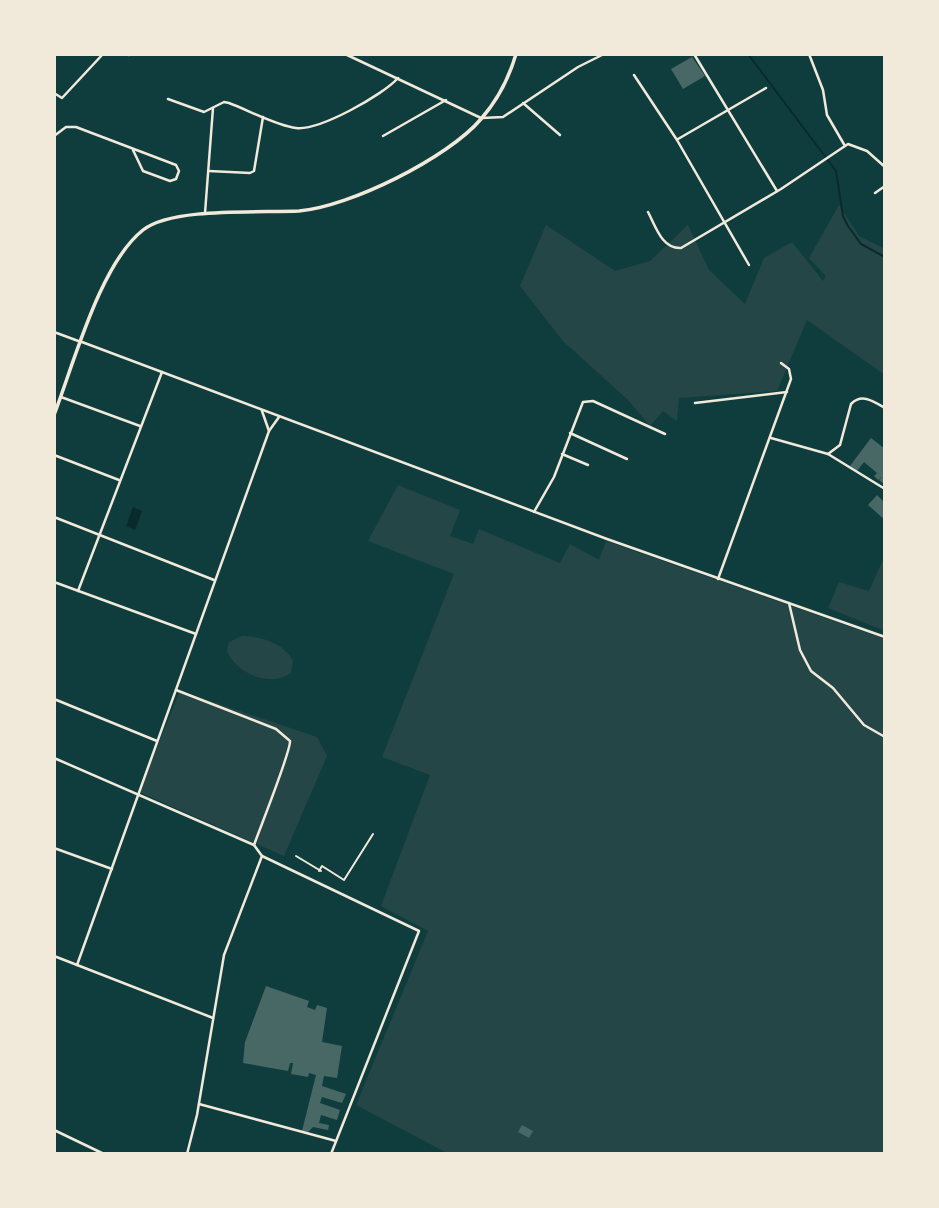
<svg xmlns="http://www.w3.org/2000/svg" width="939" height="1208" font-family="Arial,sans-serif">
<rect width="100%" height="100%" fill="#0f3d3e"/>
<g fill="#244646">
<polygon points="839,205 859,236 885,249 885,375 807,320 777,391 679,398 677,421 663,411 650,426 628,400 563,341 520,286 546,225 615,271 650,261 688,225 709,270 745,304 764,258 792,242 823,281 826,276 809,258"/>
<polygon points="398,485 460,510 450,536 473,544 479,529 560,563 570,544 599,560 606,541 885,639 885,1154 449,1154 356,1105 428,931 381,906 430,775 382,757 454,574 368,541"/>
<polygon points="885,555 885,631 828,608 839,582 869,591"/>
<path d="M242 636C260 636 284 643 293 661L291 673C271 688 234 673 227 650L229 642Z"/>
<polygon points="180,691 317,737 327,756 284,856 139,792"/>
</g>
<polygon fill="#0a2a2b" points="133,507 142,511 135,530 126,526"/>
<g fill="none" stroke-linecap="round" stroke-linejoin="round">
<polyline stroke="#0a2a2b" stroke-width="2" points="748,54 836,171 843,216 848,226 861,244 885,257"/>
</g>
<g fill="#486865">
<polygon points="692,57 705,76 683,89 671,69"/>
<polygon points="871,438 885,449 885,485 879,480 882,477 878,480 874,476 877,473 864,462 857,471 850,466"/>
<polygon points="877,495 885,503 885,520 868,505"/>
<polygon points="266,986 309,1001 307,1007 315,1010 317,1005 327,1008 322,1042 342,1046 337,1078 324,1076 322,1086 346,1094 342,1103 322,1097 320,1103 340,1110 337,1120 321,1115 319,1123 329,1125 328,1130 313,1127 308,1132 302,1131 316,1075 309,1073 308,1077 291,1074 293,1063 290,1063 288,1071 243,1063 245,1042"/>
<polygon points="522,1125 533,1131 529,1138 518,1132"/>
</g>
<g fill="none" stroke-linecap="round" stroke-linejoin="round">
<g stroke="#f1e9da" stroke-width="2">
<polyline points="296,856 321,871"/>
<polyline points="319,871 322,866 344,880 373,834"/>
</g>
<g stroke="#f1e9da" stroke-width="2.5">
<polyline points="129,54 129,55"/>
<polyline points="345,54 481,118"/>
<polyline points="694,54 777,191"/>
<polyline points="809,54 823,90 827,115 845,146"/>
<polyline points="634,75 677,140 749,265"/>
<polyline points="54,93 62,98 103,54"/>
<path d="M168 99 204 112 224 102 229 103C248 110 277 126 296 128 319 131 383 95 398 78"/>
<polyline points="523,103 560,135"/>
<polyline points="54,136 66,127 76,127 176,165 179,171 176,179 170,181 143,171 133,150"/>
<polyline points="383,136 446,100"/>
<polyline points="678,139 766,88"/>
<polyline points="209,171 250,173 254,171 263,117"/>
<polyline points="875,193 885,186"/>
<path d="M648 212C656 227 662 249 681 248L781 189 848 144 867 151 885 167"/>
<polyline points="205,213 213,108"/>
<polyline points="54,332 81,342"/>
<polyline points="61,397 140,426"/>
<polyline points="695,403 787,392"/>
<polyline points="262,411 269,431"/>
<polyline points="570,433 627,459"/>
<polyline points="771,438 828,454 885,489"/>
<polyline points="562,454 588,465"/>
<path d="M828 454 840 445 851 404C862 393 873 401 885 408"/>
<polyline points="54,455 119,480"/>
<polyline points="534,512 554,477 583,402 593,401 665,434"/>
<polyline points="54,517 214,580"/>
<polyline points="718,579 791,379 789,369 781,363"/>
<polyline points="54,582 196,634"/>
<polyline points="78,591 162,372"/>
<polyline points="789,603 800,650 811,671 833,688 864,725 885,737"/>
<path d="M176 690 276 729 290 741C291 751 260 828 254 845"/>
<polyline points="54,699 157,741"/>
<polyline points="54,758 254,845 262,856 419,931 331,1154"/>
<polyline points="54,848 112,869"/>
<polyline points="54,956 213,1018"/>
<polyline points="77,965 269,431 279,417"/>
<polyline points="199,1104 336,1141"/>
<polyline points="54,1130 104,1154"/>
<polyline points="187,1154 197,1115 224,955 262,856"/>
</g>
<g stroke="#f1e9da" stroke-width="2.5">
<polyline points="482,118 503,117 578,67 604,54"/>
<polyline points="82,342 607,539 885,637"/>
</g>
<path stroke="#f1e9da" stroke-width="3.5" d="M54 415C74 363 100 264 143 230 172 207 260 213 299 211 349 207 448 158 481 119 497 101 509 78 516 54"/>
</g>
<rect width="939" height="1208" fill="none" stroke="#f1e9da" stroke-width="112"/>
</svg>
